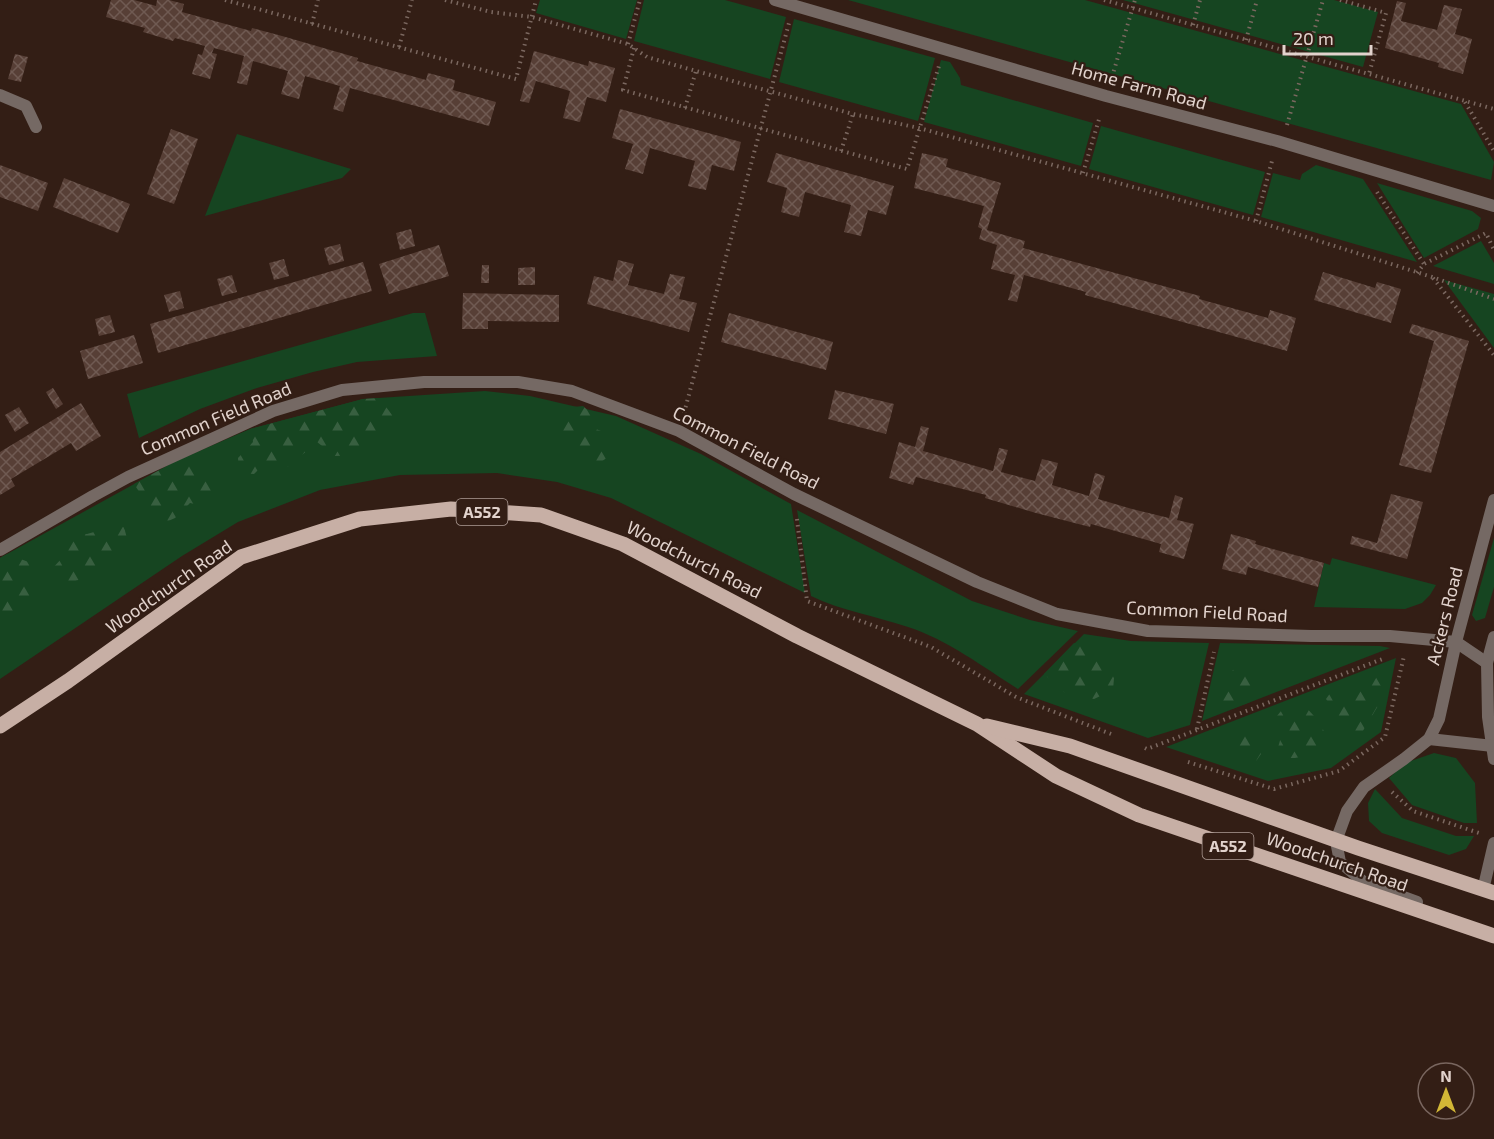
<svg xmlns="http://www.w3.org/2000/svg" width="1494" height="1139" font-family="'Exo 2',sans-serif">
<defs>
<pattern id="forest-firs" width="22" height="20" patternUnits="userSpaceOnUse" patternTransform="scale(1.5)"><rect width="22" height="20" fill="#164521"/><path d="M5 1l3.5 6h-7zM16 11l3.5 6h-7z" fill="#385f40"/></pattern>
<pattern id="building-cross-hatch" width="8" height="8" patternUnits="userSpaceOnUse" patternTransform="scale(1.5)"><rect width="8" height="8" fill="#573f36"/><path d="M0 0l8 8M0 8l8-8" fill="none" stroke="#6f5a52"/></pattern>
</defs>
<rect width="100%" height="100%" fill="#331e15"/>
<g fill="#164521">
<polygon points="540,0 637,0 626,39 536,13"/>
<polygon points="644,0 725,0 786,17 770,79 634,41"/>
<polygon points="848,0 1085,0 1461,104 1494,162 1491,180"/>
<polygon points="1123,0 1334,0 1378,12 1363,67"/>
<polygon points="794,19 935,58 918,121 779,82"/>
<polygon points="941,60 950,62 960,78 961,85 1093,123 1081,166 924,122"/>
<polygon points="1101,126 1265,172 1253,215 1089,169"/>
<polygon points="237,134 351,169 342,178 205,216"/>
<polygon points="1316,165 1363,179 1417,262 1261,217 1273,173 1300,180 1302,174"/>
<polygon points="1377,183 1472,211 1481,218 1478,229 1424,258"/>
<polygon points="1481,241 1494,263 1494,284 1433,266"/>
<polygon points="1444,280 1494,294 1494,348"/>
<polygon points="413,313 425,313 437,356 357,362 313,372 257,388 200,409 139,438 127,394"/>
<polygon points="485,391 530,396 616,416 701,454 791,504 805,593 611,498 557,482 497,473 400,475 320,490 238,522 182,556 0,679 0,558 7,554 176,461 250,429 363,399"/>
<path d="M797 510 972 601 1030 620 1078 631 1018 689C983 667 948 640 908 627 876 616 842 611 811 596Z"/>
<polygon points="1494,538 1494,587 1485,618 1476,621 1472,615"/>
<polygon points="1332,558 1436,585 1430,595 1422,603 1405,609 1314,607 1324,563 1330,565"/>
<polygon points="1084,634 1131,641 1209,643 1190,725 1148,738 1024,694"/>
<polygon points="1220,643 1380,646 1390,648 1202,721"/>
<polygon points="1396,658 1381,732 1331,768 1268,781 1166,747"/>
<polygon points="1434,753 1456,758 1475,783 1477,823 1464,823 1412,805 1389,778 1405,763"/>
<polygon points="1375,789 1402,818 1456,836 1474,836 1466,849 1449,855 1382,833 1369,821 1368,803"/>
</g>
<g fill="url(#forest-firs)">
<polygon points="379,398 393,416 385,434 364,455 335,456 317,442 288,467 266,462 254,474 239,473 238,458 253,442 250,429 363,399"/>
<polygon points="583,406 592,414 596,429 606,433 612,454 601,462 582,462 578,451 559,433 562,414 573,407"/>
<polygon points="176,461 207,469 224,483 219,500 204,506 190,503 175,518 157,526 143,516 142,496 134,484"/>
<polygon points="124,527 130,550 115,555 102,567 81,579 61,586 50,571 63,557 71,533 87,534 108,528"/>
<polygon points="7,554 34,564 31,607 22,617 3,624 0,623 0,558"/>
<polygon points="1074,643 1093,646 1115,666 1113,690 1094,699 1065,693 1044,674"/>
<polygon points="1236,668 1256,679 1250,702 1232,709 1219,697 1222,678"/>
<path d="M1358 674H1374L1386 695C1373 711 1366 729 1353 745L1345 734 1337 714 1326 699 1336 685 1350 689Z"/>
<polygon points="1302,703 1314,716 1330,740 1324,752 1295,758 1275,758 1281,737 1273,721 1285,706"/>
<polygon points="1245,728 1253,729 1258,735 1256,744 1261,754 1254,764 1238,759 1229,744 1231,736"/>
</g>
<g fill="url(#building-cross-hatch)">
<polygon points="111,0 134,0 156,6 157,0 169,0 184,4 182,12 251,31 252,28 282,36 358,58 357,61 426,80 428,73 455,80 453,90 496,102 489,126 350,88 343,112 333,109 340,86 305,76 299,99 281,94 288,71 253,61 247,85 237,83 244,56 214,48 212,53 217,54 210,79 192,74 198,54 202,55 205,46 175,38 173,41 143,32 145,28 106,17"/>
<polygon points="1397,1 1406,3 1401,21 1437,30 1444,5 1462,9 1455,34 1472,39 1463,74 1438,67 1439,63 1385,48"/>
<polygon points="534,51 588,66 589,61 615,68 606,102 587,97 580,122 563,118 570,91 536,81 529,103 520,101"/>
<polygon points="15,54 28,57 21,82 8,79"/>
<polygon points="620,109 741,142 734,171 712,165 706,190 696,188 688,186 695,161 650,148 643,174 625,169 633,144 612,138"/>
<polygon points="171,129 198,139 174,204 147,194"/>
<polygon points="776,153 894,186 886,215 868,210 861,236 844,232 851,205 805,192 799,217 781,212 787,188 767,182"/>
<polygon points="922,153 948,159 946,167 1001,183 987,230 1025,241 1023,248 1200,296 1199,299 1268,318 1270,310 1296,318 1287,351 1085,295 1086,292 1024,275 1017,302 1008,300 1015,275 991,269 997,245 979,239 982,229 978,227 984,206 914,188"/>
<polygon points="0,165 48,183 38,211 0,197"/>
<polygon points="64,178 130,204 118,233 53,207"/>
<polygon points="411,229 415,246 400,250 396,233"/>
<polygon points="340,244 344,261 329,265 324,248"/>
<polygon points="439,245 449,276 389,294 379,264"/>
<polygon points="284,259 289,276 274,280 269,263"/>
<polygon points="618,260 634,264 628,285 664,294 670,274 685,277 679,299 697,303 689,332 587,304 594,276 613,281"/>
<polygon points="363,262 372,291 158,353 150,324"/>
<polygon points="482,265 489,265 489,283 481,283"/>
<polygon points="535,267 535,285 518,285 518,268"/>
<polygon points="1323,272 1375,288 1377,282 1401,289 1391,323 1314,300"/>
<polygon points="232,275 237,292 222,296 217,279"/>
<polygon points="180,291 184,308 169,312 164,295"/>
<polygon points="463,293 559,295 559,322 488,321 488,329 462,329"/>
<polygon points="729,313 833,342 826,370 721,342"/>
<polygon points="110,315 115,332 99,336 95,319"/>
<polygon points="1412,324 1469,341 1431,473 1399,465 1434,341 1409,333"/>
<polygon points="134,335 143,363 88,379 80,351"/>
<polygon points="53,388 63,404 56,409 46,392"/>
<polygon points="835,390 894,404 886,434 828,419"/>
<polygon points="81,403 101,436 76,451 71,443 11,479 15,486 0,495 0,452"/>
<polygon points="19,407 29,423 15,432 5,415"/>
<polygon points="921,426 929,428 923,451 993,471 999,448 1008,450 1001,472 1035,481 1042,459 1058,463 1052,485 1089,496 1095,473 1105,476 1098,499 1132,509 1169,518 1175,495 1183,498 1177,520 1194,524 1184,559 1159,552 1161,544 1091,524 1090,527 1036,513 985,498 986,495 916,477 913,485 889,478 899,442 915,447"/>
<polygon points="1391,494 1423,502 1407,559 1350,544 1352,536 1377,543"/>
<polygon points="1231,534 1256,541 1255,544 1324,563 1318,587 1248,567 1246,575 1222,569"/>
</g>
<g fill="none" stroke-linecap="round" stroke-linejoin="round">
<g stroke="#7b6860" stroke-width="4" stroke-dasharray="1.5 4.5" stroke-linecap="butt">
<polyline points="225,0 516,79 536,0"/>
<polyline points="445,0 491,12 532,17 628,44 647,57 696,71 853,114 919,128 1256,221 1432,277 1494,299"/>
<polyline points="1104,0 1494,109"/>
<polyline points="1340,0 1386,13 1369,74"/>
<polyline points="312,24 318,0"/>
<polyline points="1193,25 1200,0"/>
<polyline points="1246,40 1257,0"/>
<polyline points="628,44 640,0"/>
<polyline points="399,47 412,0"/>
<polyline points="634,48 623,90 907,169 939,66"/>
<polyline points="1112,77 1135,0"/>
<polyline points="1465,102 1494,151"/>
<polyline points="685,108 696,71"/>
<polyline points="1287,125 1323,0"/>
<polyline points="841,151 853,114"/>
<polyline points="1083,173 1100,116"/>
<polyline points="1377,192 1424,264"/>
<polyline points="1256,221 1272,161"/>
<polyline points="1417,273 1424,264 1486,233 1494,250"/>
<polyline points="1433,278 1494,355"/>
<polyline points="684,413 789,23"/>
<polyline points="797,519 807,601 931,647 1016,697 1111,734"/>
<polyline points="1197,729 1214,652"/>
<polyline points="1145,748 1147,749 1385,658"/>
<polyline points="1188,762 1274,789 1339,771 1385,737 1404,656"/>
<polyline points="1392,792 1413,811 1479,833"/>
</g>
<g stroke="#756964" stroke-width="12">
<polyline points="775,0 1106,96 1277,141 1494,206"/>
<polyline points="0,95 26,106 36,127"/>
<polyline points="0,550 93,496 128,477 273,411 342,390 424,382 518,382 572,391 679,431 794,494 977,582 1057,614 1148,631 1311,636 1390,636 1456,642 1487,663"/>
<polyline points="1494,637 1487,663 1488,717 1494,759"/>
<polyline points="1429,739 1493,746"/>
<polyline points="1483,890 1494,843"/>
<polyline points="1417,902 1365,883 1340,862 1336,841 1347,811 1364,787 1404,759 1429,739 1439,719 1456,642 1494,500"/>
</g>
<g stroke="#c7afa5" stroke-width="15">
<polyline points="0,726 68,681 241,557 360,519 451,509 541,515 623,544 797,636 977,724 1056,776 1139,815 1494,936"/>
<polyline points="987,726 1070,746 1358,848 1494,893"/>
</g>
</g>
<g text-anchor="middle" stroke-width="4.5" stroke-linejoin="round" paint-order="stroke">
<g fill="#331e15" stroke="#ae9d96" stroke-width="1.5">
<rect x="456.5" y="499" width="51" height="26" rx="4.5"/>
<rect x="1202.5" y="833" width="51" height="26" rx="4.5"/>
</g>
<g font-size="16" font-weight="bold" fill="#e2d3cd">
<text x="482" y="518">A552</text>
<text x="1228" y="852">A552</text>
</g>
<g font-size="18" fill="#e2d3cd" stroke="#331e15">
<text transform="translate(1139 86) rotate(15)" y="6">Home Farm Road</text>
<text transform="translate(216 419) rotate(-23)" y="6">Common Field Road</text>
<text transform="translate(746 448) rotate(27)" y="6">Common Field Road</text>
<text transform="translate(694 560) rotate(27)" y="6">Woodchurch Road</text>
<text transform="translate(169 587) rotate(-35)" y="6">Woodchurch Road</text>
<text transform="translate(1207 612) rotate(3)" y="6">Common Field Road</text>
<text transform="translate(1445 616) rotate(-76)" y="6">Ackers Road</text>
<text transform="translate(1337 862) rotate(19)" y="6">Woodchurch Road</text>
</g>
</g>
<g transform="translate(1446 1091)"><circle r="28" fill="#331e15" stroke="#79665f" stroke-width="1.5"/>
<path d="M0-4.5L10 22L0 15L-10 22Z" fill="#d2b736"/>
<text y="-9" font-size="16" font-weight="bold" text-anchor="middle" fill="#e2d3cd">N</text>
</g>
<path d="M1284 45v9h87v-9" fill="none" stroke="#e2d3cd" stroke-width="3"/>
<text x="1293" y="45" font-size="18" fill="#e2d3cd" stroke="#331e15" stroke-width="4.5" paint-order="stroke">20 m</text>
</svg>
